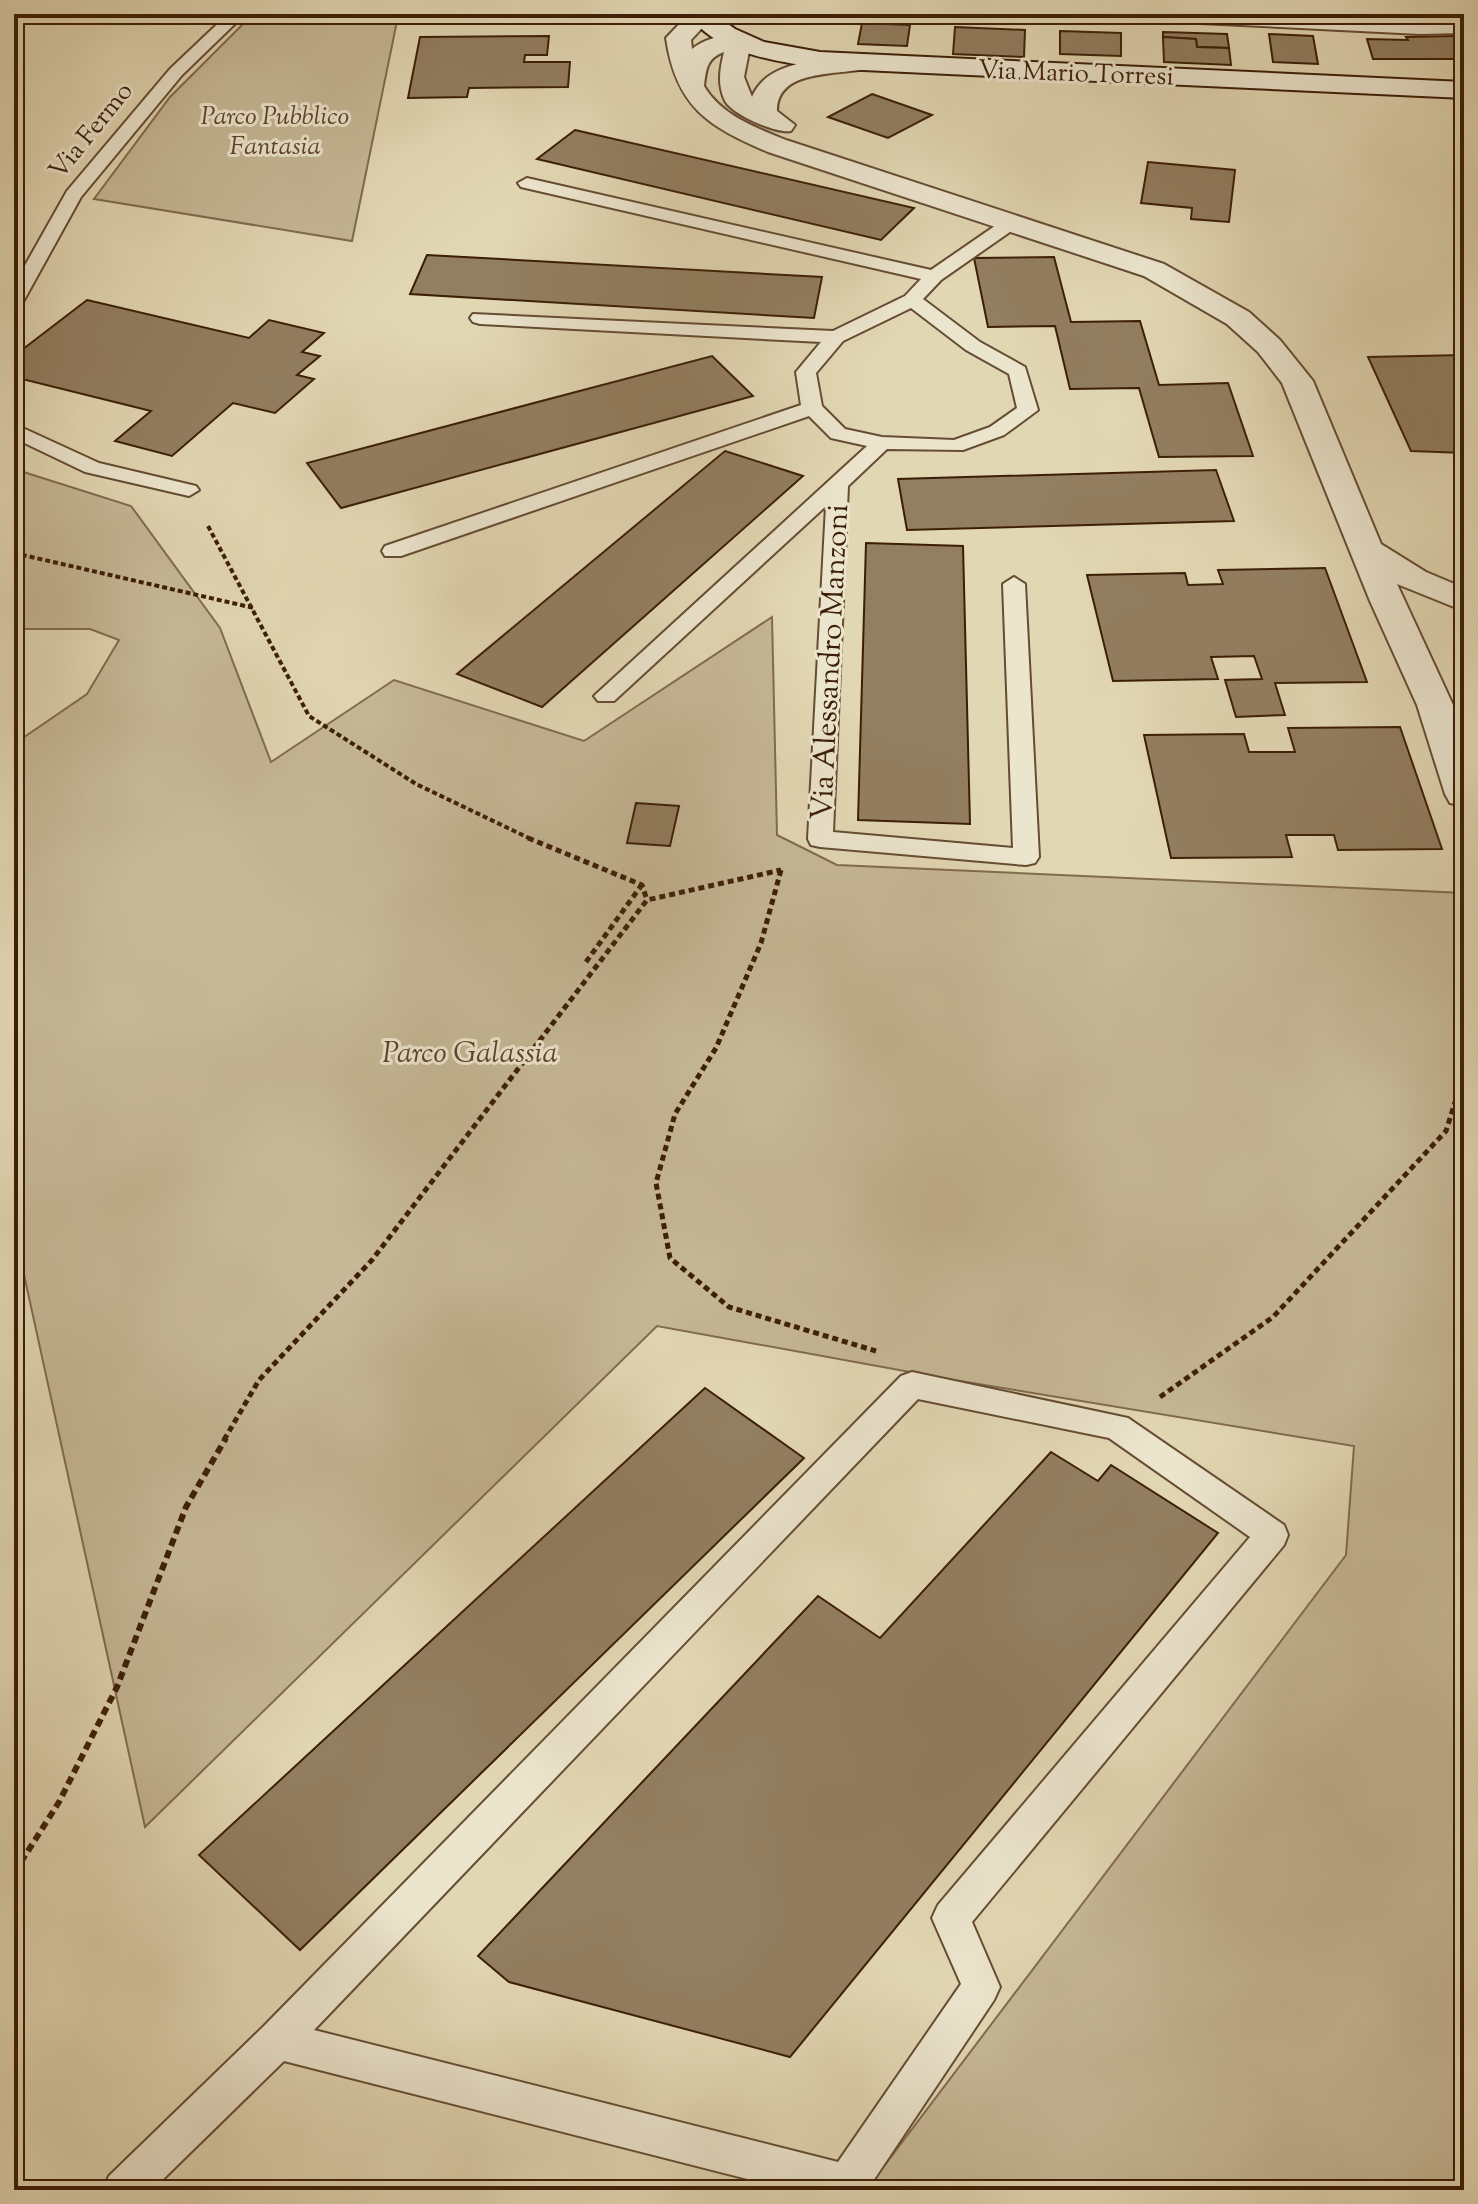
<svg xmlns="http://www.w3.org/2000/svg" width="1478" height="2204" font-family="'Sorts Mill Goudy',serif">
<rect width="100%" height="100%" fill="#e2d7b3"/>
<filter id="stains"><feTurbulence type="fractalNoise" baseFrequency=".0025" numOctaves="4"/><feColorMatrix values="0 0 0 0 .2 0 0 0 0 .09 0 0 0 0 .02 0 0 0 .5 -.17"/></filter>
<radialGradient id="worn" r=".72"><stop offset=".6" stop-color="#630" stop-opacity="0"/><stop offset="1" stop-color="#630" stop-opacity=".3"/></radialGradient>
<g fill="#c6b896" stroke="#816b4e" stroke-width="2">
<polygon points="250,17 397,21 352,241 94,199 170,97"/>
<polygon points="14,469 131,506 220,628 271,762 394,680 584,741 772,617 777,835 837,865 1464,893 1464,2190 866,2190 1346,1555 1354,1446 954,1380 657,1326 145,1827 14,1229 14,744 87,694 119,640 90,629 14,629"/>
</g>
<g fill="#927e60" stroke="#3c1e07" stroke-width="2">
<polygon points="1295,14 1464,14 1464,21"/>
<polygon points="862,23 910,25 907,46 858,44"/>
<polygon points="955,27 1025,30 1024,57 953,54"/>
<polygon points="1060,31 1121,33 1121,56 1060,54"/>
<polygon points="1163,32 1227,34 1229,48 1197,47 1196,39 1163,37"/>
<polygon points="1269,34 1313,36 1318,64 1273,62"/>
<polygon points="549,36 547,55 525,55 524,62 570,62 568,87 469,88 467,97 408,98 420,37"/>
<polygon points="1454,36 1464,36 1464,59 1373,59 1367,39 1408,40 1406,37"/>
<polygon points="1163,37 1196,39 1197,47 1229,48 1231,65 1164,62"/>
<polygon points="872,94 932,115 888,138 828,117"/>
<polygon points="575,130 914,208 881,240 537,159"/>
<polygon points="1148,162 1235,170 1229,222 1191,219 1192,208 1141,203"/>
<polygon points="427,255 822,277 814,318 410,294"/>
<polygon points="1054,257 1071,322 1140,321 1159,385 1228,383 1253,456 1159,457 1139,388 1070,389 1055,326 988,327 974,258"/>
<polygon points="87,300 249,338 269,320 324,333 302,352 320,356 297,375 314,379 275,413 233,403 172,456 115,441 151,411 14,377 14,356"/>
<polygon points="1464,355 1464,453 1411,451 1368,357"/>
<polygon points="712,356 753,396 341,508 307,463"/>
<polygon points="725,451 803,476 542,707 457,674"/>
<polygon points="1216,470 1234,521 907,530 898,479"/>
<polygon points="866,543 963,546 970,824 858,820"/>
<polygon points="1325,568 1367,682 1275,683 1285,715 1236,717 1225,680 1262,679 1254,656 1211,657 1218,679 1113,681 1087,575 1185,573 1188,585 1223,584 1218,570"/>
<polygon points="1400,727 1442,849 1338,850 1334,835 1286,835 1292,857 1171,858 1144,735 1244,734 1249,752 1295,752 1288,728"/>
<polygon points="636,803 679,806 670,846 627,843"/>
<polygon points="705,1388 804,1458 300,1950 199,1855"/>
<polygon points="1051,1452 1098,1481 1111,1465 1218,1533 790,2057 509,1982 478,1956 818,1596 880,1638"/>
</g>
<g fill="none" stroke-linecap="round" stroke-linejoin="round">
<defs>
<g id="lane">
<polygon points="228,14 245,14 182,75 81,197 23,302 14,308 14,285 67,191 170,69"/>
<path d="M527 178 931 270 1005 219H1017L1020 223 1017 227 941 280 923 299 980 342 1025 367 1038 410 1004 435 963 450 887 449 848 486 833 832 1013 848 1003 584 1014 577 1025 584 1039 857 1035 863 1026 865 820 847 811 845 808 839 826 506 614 701H598L594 696 867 446 831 438 809 416 401 556H385L382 551 385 546 801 405 796 372 821 342 480 324 473 322 470 318 473 314 833 331 905 296 921 279 521 187 518 183ZM911 308 966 350 1009 374 1017 408 990 427 954 440 882 437 845 429 822 406 816 373 843 341Z"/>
<polygon points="14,424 99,463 196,486 199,490 189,496 85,472 14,438"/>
<path d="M912 1372 1128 1418 1284 1525 1288 1535 1284 1545 972 1922 1000 1987 994 2000 867 2190H791L284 2061 152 2190H103L109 2176 264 2026 901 1376ZM918 1399 1109 1438 1250 1537 938 1905 932 1918 961 1984 838 2162 314 2030Z"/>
</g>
<g id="street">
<polygon points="389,14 650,14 651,16 648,21 639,23 401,21 392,19"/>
<path d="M689 14 713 16 691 40 692 49C706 38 731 31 748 36L751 41 744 77 752 97C767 59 825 60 860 55L869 58 873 63 869 68C838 76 777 68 777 111L795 125 791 131C777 134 733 115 725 101 717 84 720 69 724 52 707 58 706 69 704 86 721 115 756 128 786 140L1164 264 1249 312 1280 340 1313 381 1381 544 1426 572 1464 588V611L1397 584 1453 705 1464 737V806L1450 803 1445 794 1417 705 1370 601 1282 383 1258 352 1227 324 1144 276 768 152C707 126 676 106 666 38Z"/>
<polygon points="740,14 1307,14 1464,19 1464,33 1420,34 1180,22 751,23 742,21"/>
</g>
<path id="secondary" d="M688 14H714L735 29 764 42 820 52 1464 82V98L820 68C776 61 716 54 688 14Z"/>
</defs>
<use href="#lane" stroke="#664c32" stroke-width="4"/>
<use href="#street" stroke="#664c32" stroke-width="4"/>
<use href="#secondary" stroke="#3c1e07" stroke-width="4"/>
<g stroke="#3c1e07" stroke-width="4" stroke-dasharray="5 3" stroke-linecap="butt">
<polyline points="208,526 309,716 416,784 533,840"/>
<polyline points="14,553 254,608"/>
</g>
<g stroke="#3c1e07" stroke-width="5" stroke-dasharray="6 4" stroke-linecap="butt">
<polyline points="528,838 642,885 647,900"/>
<polyline points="781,870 761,943 716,1048 675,1114 656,1183 670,1258 729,1307 876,1351"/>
<polyline points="586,962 641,886"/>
<polyline points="1160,1397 1273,1317 1446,1131 1464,1074"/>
<polyline points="224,1440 259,1380 372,1260 647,900 781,870"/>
</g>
<polyline stroke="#3c1e07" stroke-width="6" stroke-dasharray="8 5" stroke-linecap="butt" points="14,1873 59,1802 117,1687 186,1507 226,1438"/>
<use href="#lane" fill="#ece5ce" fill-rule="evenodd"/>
<use href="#street" fill="#ece5ce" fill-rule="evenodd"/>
<use href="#secondary" fill="#ece5ce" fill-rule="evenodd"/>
</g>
<g text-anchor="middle" stroke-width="6" stroke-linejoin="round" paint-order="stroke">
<g font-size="26" fill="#3c1e07" stroke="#ece5ce">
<text transform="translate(1076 72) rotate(2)" y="9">Via Mario Torresi</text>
<text transform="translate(90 130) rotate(-51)" y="9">Via Fermo</text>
</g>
<g font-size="26" font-style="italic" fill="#5e442b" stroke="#ece5ce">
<text x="275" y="124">Parco Pubblico<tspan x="275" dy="30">Fantasia</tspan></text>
</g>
<g font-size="30" fill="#3c1e07" stroke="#ece5ce">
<text transform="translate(829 662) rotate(-87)" y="10">Via Alessandro Manzoni</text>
</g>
<g font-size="30" font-style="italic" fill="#5e442b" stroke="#ece5ce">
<text x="470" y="1062">Parco Galassia</text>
</g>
</g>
<rect width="1478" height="2204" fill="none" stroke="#e2d7b3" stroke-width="48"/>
<rect x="16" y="16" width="1446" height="2172" fill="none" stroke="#3c1e07" stroke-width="4"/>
<rect x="24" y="24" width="1430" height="2156" fill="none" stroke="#3c1e07" stroke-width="2"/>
<rect width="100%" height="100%" filter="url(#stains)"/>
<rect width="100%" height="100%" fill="url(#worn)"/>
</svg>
